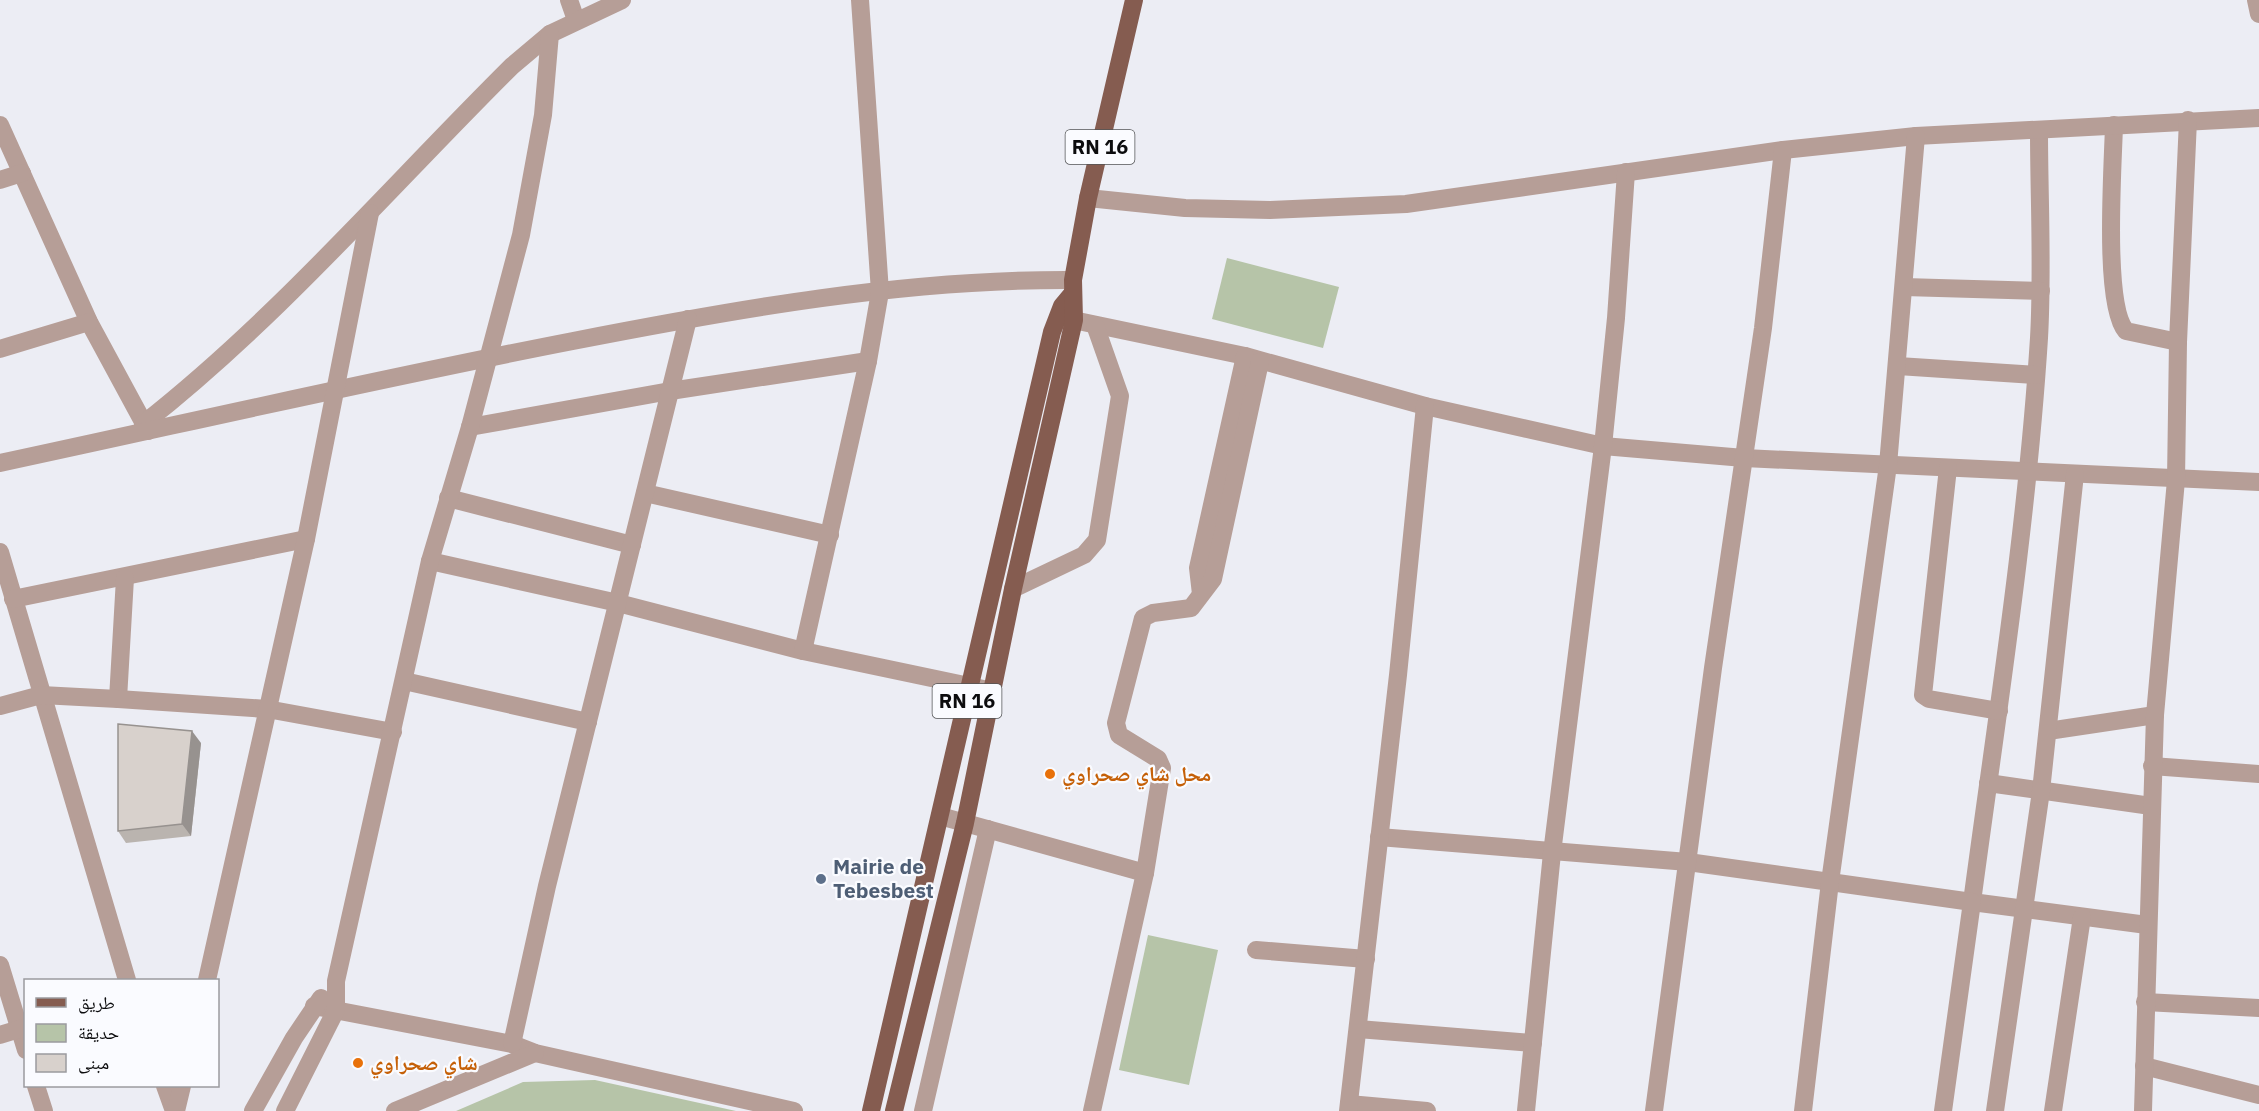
<svg xmlns="http://www.w3.org/2000/svg" width="2259" height="1111" font-family="'IBM Plex Sans','Noto Naskh Arabic',sans-serif">
<rect width="100%" height="100%" fill="#ecedf4"/>
<g fill="#b6c4a8">
<polygon points="1227,258 1339,287 1323,348 1212,319"/>
<polygon points="1148,935 1218,950 1189,1085 1119,1070"/>
<polygon points="595,1080 736,1111 456,1111 523,1082"/>
</g>
<g fill="none" stroke-linecap="round" stroke-linejoin="round">
<g stroke="#b69e97" stroke-width="18">
<polyline points="569,0 576,20"/>
<polyline points="2256,0 2259,14"/>
<polyline points="0,125 89,322 148,431"/>
<path d="M2114 125C2113 165 2103 305 2126 331L2178 342"/>
<path d="M2039 130C2039 199 2043 269 2039 338 2027 527 1997 715 1972 902L2147 925"/>
<polyline points="0,180 22,173"/>
<polyline points="1088,198 1185,208 1270,210 1406,204 1783,150 1916,136 2259,118"/>
<polyline points="1904,287 2041,291"/>
<polyline points="1059,317 1245,356 1425,406 1603,446 1744,458 2259,482"/>
<polyline points="0,349 89,322"/>
<polyline points="1898,366 2036,375"/>
<path d="M143 424C278 318 390 187 512 66L550 34 622 0"/>
<polyline points="470,427 670,391 868,361"/>
<path d="M0 463C191 422 382 378 573 341 737 309 905 279 1073 280"/>
<polyline points="1948,468 1923,695 1929,699 1999,711"/>
<polyline points="645,493 830,535"/>
<polyline points="448,498 632,545"/>
<polyline points="0,552 127,980"/>
<polyline points="430,561 618,603 803,651 993,691"/>
<polyline points="1013,589 1084,555 1097,540 1120,396 1095,325"/>
<polyline points="1201,594 1198,568 1245,356"/>
<polyline points="13,599 306,539"/>
<polyline points="803,651 868,361 880,292 860,0"/>
<polyline points="404,681 588,722"/>
<polyline points="118,699 125,578"/>
<polyline points="0,706 41,695 118,699 267,709 393,732"/>
<polyline points="2048,731 2155,715"/>
<polyline points="2152,766 2259,774"/>
<polyline points="1988,783 2151,806"/>
<polyline points="940,816 1145,873"/>
<polyline points="1379,837 1688,862 1972,902 1943,1111"/>
<polyline points="1256,950 1366,959"/>
<polyline points="0,965 26,1050"/>
<polyline points="207,980 306,539 370,213"/>
<polyline points="2145,1002 2259,1008"/>
<polyline points="314,1006 512,1044 535,1053 794,1111"/>
<polyline points="1358,1029 1533,1043"/>
<polyline points="0,1035 26,1027"/>
<polyline points="512,1044 547,886 688,319"/>
<polyline points="2144,1066 2259,1095"/>
<polyline points="36,1086 44,1111"/>
<polyline points="165,1086 174,1111"/>
<polyline points="1349,1104 1427,1111"/>
<polyline points="176,1111 182,1086"/>
<polyline points="253,1111 294,1038 321,998"/>
<polyline points="285,1111 336,1010 336,981 430,561 470,427 521,235 543,115 550,34"/>
<polyline points="395,1111 535,1053"/>
<polyline points="923,1111 988,829"/>
<polyline points="1092,1111 1145,873 1162,768 1158,759 1119,735 1116,723 1143,618 1153,613 1191,608 1213,579 1260,362"/>
<polyline points="1348,1111 1398,675 1425,406"/>
<polyline points="1526,1111 1552,853 1603,446 1616,318 1626,172"/>
<polyline points="1654,1111 1713,668 1763,328 1783,150"/>
<polyline points="1803,1111 1830,882 1888,465 1916,136"/>
<polyline points="1995,1111 2041,791 2075,474"/>
<polyline points="2053,1111 2082,917"/>
<polyline points="2143,1111 2155,715 2176,480 2178,342 2188,120"/>
</g>
<g stroke="#855c50" stroke-width="18">
<polyline points="871,1111 1052,332 1062,306 1072,294"/>
<polyline points="894,1111 965,823 1013,589 1074,320 1073,280 1088,198 1134,0"/>
</g>
</g>
<polygon fill="#bab4af" points="201,743 191,836 126,843 118,831"/>
<polygon fill="#97928f" points="192,731 201,743 191,836 182,824"/>
<polygon fill="#d8d1cc" stroke="#97928f" stroke-width="1.5" points="118,724 192,731 182,824 118,831"/>
<g fill="#e8710a" stroke="#fafbff" stroke-width="2">
<circle cx="1050" cy="774" r="6"/>
<circle cx="358" cy="1063" r="6"/>
</g>
<circle fill="#5c6f8a" stroke="#fafbff" stroke-width="2" cx="821" cy="879" r="6"/>
<g text-anchor="middle" stroke-width="4.5" stroke-linejoin="round" paint-order="stroke">
<g fill="#fafbff" stroke="#535456" stroke-width="1.5">
<rect x="1065.5" y="130" width="69" height="34" rx="4.5"/>
<rect x="932.5" y="684" width="69" height="34" rx="4.5"/>
</g>
<g font-size="20" font-weight="bold" fill="#0c0c0e">
<text x="1100" y="154">RN 16</text>
<text x="967" y="708">RN 16</text>
</g>
<g font-size="21" font-weight="bold" fill="#c56008" stroke="#fafbff" text-anchor="start">
<text x="1062" y="781">محل شاي صحراوي</text>
<text x="370" y="1070">شاي صحراوي</text>
</g>
<g font-size="21" font-weight="bold" fill="#4e5e75" stroke="#fafbff" text-anchor="start">
<text x="833" y="874">Mairie de<tspan x="833" dy="24">Tebesbest</tspan></text>
</g>
</g>
<rect x="24" y="979" width="195" height="108" fill="#fafbff" stroke="#9b9b9f" stroke-width="1.5"/>
<rect x="36" y="998" width="30" height="9" fill="#855c50" stroke="#9b9b9f" stroke-width="1.5"/>
<text x="78" y="1009" font-size="18" fill="#0c0c0e">طريق</text>
<rect x="36" y="1024" width="30" height="18" fill="#b6c4a8" stroke="#9b9b9f" stroke-width="1.5"/>
<text x="78" y="1039" font-size="18" fill="#0c0c0e">حديقة</text>
<rect x="36" y="1054" width="30" height="18" fill="#d8d1cc" stroke="#9b9b9f" stroke-width="1.5"/>
<text x="78" y="1069" font-size="18" fill="#0c0c0e">مبنى</text>
</svg>
